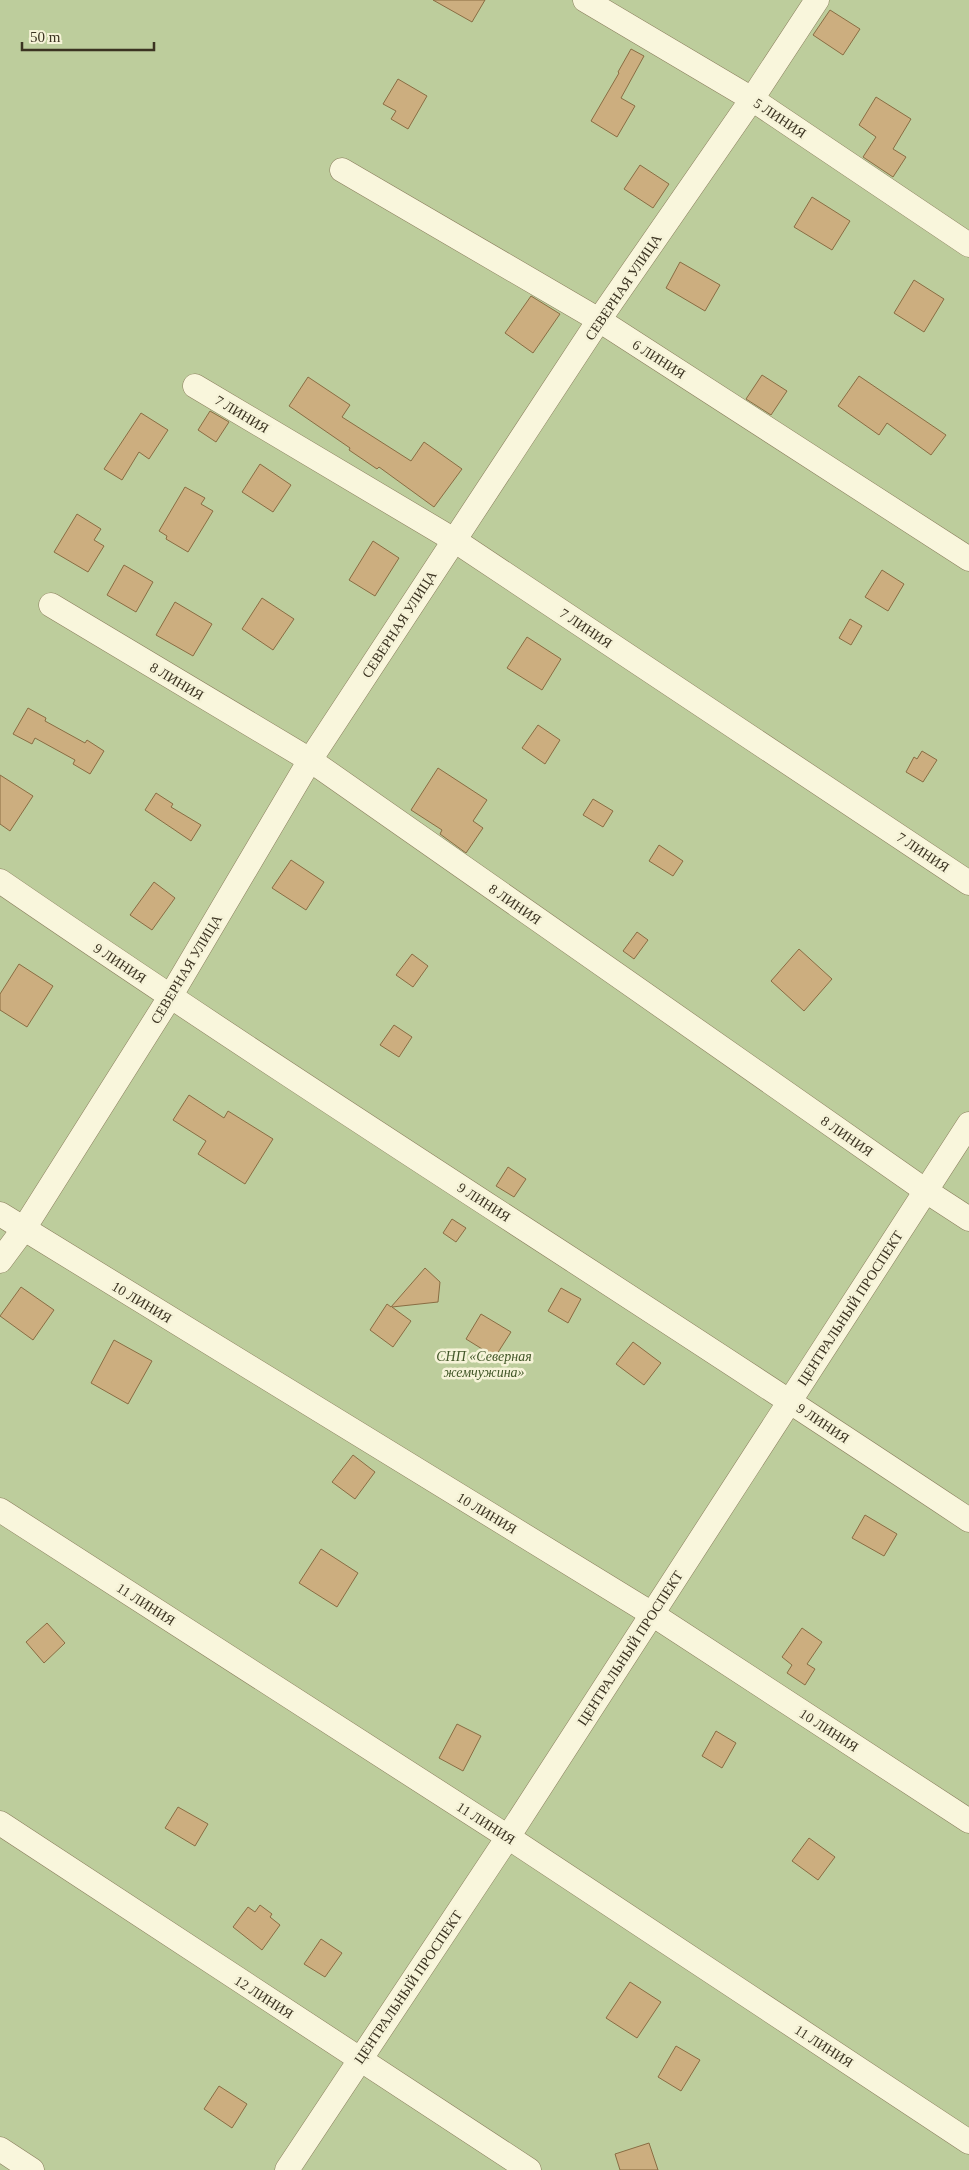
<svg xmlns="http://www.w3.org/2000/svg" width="969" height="2170" font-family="'Times New Roman',serif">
<rect width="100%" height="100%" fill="#eeeac9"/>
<rect fill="#bdcd9c" x="0" y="0" width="969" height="2170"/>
<g fill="#ccae7f" stroke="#896d43">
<polygon points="433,0 485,0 472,22"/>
<polygon points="830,10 860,29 843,55 813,35"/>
<polygon points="631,49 644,56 621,98 635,106 617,137 591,121 619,73 618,72"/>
<polygon points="398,79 427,96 408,129 391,119 396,111 383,104"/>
<polygon points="876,97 911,119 893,149 906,157 893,177 863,157 876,137 859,125"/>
<polygon points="640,165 669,184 653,208 624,189"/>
<polygon points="812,197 850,221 832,250 794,227"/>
<polygon points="680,262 720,285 705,311 666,288"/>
<polygon points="914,280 944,299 924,332 894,313"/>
<polygon points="531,296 560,314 533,353 505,333"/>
<polygon points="762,375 787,391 771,415 746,399"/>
<polygon points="859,376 946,435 931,455 887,423 879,435 838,406"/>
<polygon points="308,377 350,405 342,417 411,461 424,442 462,469 434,507 379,467 377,469 349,450 350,448 289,406"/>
<polygon points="210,411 229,422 216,442 198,430"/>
<polygon points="141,413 168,430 149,459 139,452 122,480 104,469"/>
<polygon points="260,464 291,485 273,512 242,492"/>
<polygon points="185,487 205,498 201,504 213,511 188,552 166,539 167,536 159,531"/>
<polygon points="77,514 101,529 94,540 104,546 88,572 54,552"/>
<polygon points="373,541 399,558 375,596 349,580"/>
<polygon points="124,565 153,582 136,612 107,595"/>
<polygon points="882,570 904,584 888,611 865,597"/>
<polygon points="262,598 294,619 273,650 242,629"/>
<polygon points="175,602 212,624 193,656 156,635"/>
<polygon points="850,619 862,626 851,645 839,638"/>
<polygon points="527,637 561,659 542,690 507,668"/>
<polygon points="28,708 46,718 45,721 85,743 87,740 104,751 90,774 73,764 75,760 35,738 32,744 13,734"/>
<polygon points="538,725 560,740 545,764 522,748"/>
<polygon points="922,751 937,760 923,782 906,772 914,757 917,759"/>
<polygon points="438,768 487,800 473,821 483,828 466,853 440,834 442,830 411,810"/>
<polygon points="0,775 33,796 10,831 0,824"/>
<polygon points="156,793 173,804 171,807 201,825 191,841 145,810"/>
<polygon points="593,799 613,811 603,827 583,815"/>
<polygon points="659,845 683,861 673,876 649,861"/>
<polygon points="291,860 324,882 306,910 272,888"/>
<polygon points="154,882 175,898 152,930 130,915"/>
<polygon points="637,932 648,940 634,959 623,951"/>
<polygon points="799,949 832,979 804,1011 771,981"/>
<polygon points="412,954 428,966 413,987 396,975"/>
<polygon points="19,964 53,986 27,1027 0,1010 0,994"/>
<polygon points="394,1025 412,1037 399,1057 380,1045"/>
<polygon points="189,1095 224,1118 228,1111 273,1139 245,1184 198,1154 206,1141 173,1120"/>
<polygon points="508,1167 526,1179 514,1197 496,1186"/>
<polygon points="452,1219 466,1228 456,1242 443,1233"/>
<polygon points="425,1268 440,1282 438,1302 392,1307 411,1321 393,1347 370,1330 387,1304 391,1307"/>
<polygon points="21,1287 54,1310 33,1340 0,1316"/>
<polygon points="561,1288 581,1299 568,1323 548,1311"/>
<polygon points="481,1314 511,1332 495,1357 466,1339"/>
<polygon points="114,1340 152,1361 128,1404 91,1383"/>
<polygon points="633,1342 661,1363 644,1385 616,1364"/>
<polygon points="353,1455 375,1472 355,1499 332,1482"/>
<polygon points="865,1515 897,1534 884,1556 852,1538"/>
<polygon points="321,1549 358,1573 337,1607 299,1583"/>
<polygon points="47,1623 65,1643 44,1663 26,1642"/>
<polygon points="802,1628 822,1642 807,1664 815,1669 805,1685 787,1673 792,1665 782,1657"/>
<polygon points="457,1724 481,1736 463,1771 439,1758"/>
<polygon points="716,1731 736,1743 722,1768 702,1756"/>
<polygon points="178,1807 208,1824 195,1846 165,1828"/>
<polygon points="809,1838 835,1857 818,1880 792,1861"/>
<polygon points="260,1905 272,1914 270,1917 280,1925 262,1950 233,1927 248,1907 255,1912"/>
<polygon points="321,1939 342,1953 325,1977 304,1964"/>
<polygon points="630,1982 661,2002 637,2038 606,2018"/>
<polygon points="676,2046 700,2060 681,2091 658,2077"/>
<polygon points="219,2086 247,2104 232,2128 204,2109"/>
<polygon points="649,2143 658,2170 620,2170 615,2154"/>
</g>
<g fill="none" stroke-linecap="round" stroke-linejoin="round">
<defs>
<g id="minor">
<polyline points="585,0 752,99 969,245"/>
<polyline points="342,170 599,320 969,559"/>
<polyline points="195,386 454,540 969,883"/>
<polyline points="51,605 310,760 926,1191 969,1219"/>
<path d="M0 881C319 1100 647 1305 969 1520"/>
<polyline points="0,1214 652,1614 969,1821"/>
<polyline points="0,1261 23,1230 170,997 310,760 599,320 752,99 817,0"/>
<polyline points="0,1510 508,1837 969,2142"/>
<polyline points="0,1823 529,2170"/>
<polyline points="0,2149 32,2170"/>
<polyline points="287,2170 508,1837 969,1124"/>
</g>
</defs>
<use href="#minor" stroke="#8a7e5d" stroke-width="25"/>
<use href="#minor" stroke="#f9f6dc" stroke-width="24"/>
</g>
<g text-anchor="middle" stroke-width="5" stroke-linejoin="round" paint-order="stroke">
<g font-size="14" fill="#3b3321" stroke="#f6f3d8">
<text transform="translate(780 118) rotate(34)" y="5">5 ЛИНИЯ</text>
<text transform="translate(623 287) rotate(-56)" y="5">СЕВЕРНАЯ УЛИЦА</text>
<text transform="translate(659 359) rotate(33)" y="5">6 ЛИНИЯ</text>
<text transform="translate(242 414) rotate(31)" y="5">7 ЛИНИЯ</text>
<text transform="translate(399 624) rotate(-57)" y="5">СЕВЕРНАЯ УЛИЦА</text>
<text transform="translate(586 628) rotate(34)" y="5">7 ЛИНИЯ</text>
<text transform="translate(177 681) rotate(31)" y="5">8 ЛИНИЯ</text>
<text transform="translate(923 852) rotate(34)" y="5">7 ЛИНИЯ</text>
<text transform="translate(515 904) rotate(35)" y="5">8 ЛИНИЯ</text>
<text transform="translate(120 963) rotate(34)" y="5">9 ЛИНИЯ</text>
<text transform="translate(186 969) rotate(-59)" y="5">СЕВЕРНАЯ УЛИЦА</text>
<text transform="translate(847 1136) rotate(35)" y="5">8 ЛИНИЯ</text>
<text transform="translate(484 1202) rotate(33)" y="5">9 ЛИНИЯ</text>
<text transform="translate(142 1302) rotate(31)" y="5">10 ЛИНИЯ</text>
<text transform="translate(850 1308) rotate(-57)" y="5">ЦЕНТРАЛЬНЫЙ ПРОСПЕКТ</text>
<text transform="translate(823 1423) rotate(34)" y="5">9 ЛИНИЯ</text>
<text transform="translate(487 1513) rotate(31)" y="5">10 ЛИНИЯ</text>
<text transform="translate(146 1604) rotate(33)" y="5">11 ЛИНИЯ</text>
<text transform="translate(630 1648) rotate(-57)" y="5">ЦЕНТРАЛЬНЫЙ ПРОСПЕКТ</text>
<text transform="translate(829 1730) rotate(33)" y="5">10 ЛИНИЯ</text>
<text transform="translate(486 1823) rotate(33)" y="5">11 ЛИНИЯ</text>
<text transform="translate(408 1987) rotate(-56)" y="5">ЦЕНТРАЛЬНЫЙ ПРОСПЕКТ</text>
<text transform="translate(264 1997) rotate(33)" y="5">12 ЛИНИЯ</text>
<text transform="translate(824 2046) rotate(33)" y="5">11 ЛИНИЯ</text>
</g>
<g font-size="14" font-style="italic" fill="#425728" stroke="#f6f3d8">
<text x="484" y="1361">СНП «Северная<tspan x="484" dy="16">жемчужина»</tspan></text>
</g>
</g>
<path d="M22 42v8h132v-8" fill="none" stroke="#3b3321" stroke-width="2.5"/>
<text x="30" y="42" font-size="15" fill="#3b3321" stroke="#f6f3d8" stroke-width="4" paint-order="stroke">50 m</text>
</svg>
